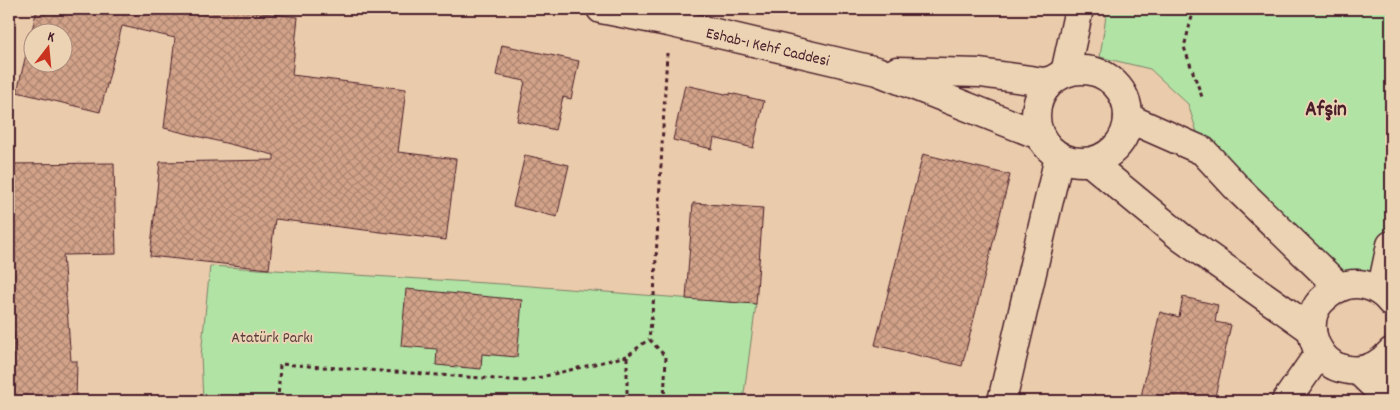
<svg xmlns="http://www.w3.org/2000/svg" width="1400" height="410" font-family="Dekko,sans-serif">
<defs>
<pattern id="building-cross-hatch" width="8" height="8" patternUnits="userSpaceOnUse" patternTransform="scale(1.25)"><rect width="8" height="8" fill="#d2a389"/><path d="M0 0l8 8M0 8l8-8" fill="none" stroke="#ac8470"/></pattern>
</defs>
<rect width="100%" height="100%" fill="#eacbab"/>
<filter id="ink" filterUnits="userSpaceOnUse"><feTurbulence type="fractalNoise" baseFrequency=".02" numOctaves="2"/><feDisplacementMap in="SourceGraphic" scale="10" xChannelSelector="R" yChannelSelector="G"/><feConvolveMatrix kernelMatrix="1 2 1 2 8 2 1 2 1" color-interpolation-filters="sRGB"/></filter>
<g filter="url(#ink)">
<g fill="#b0e3a4" stroke="#7d8168">
<polygon points="1107,9 1391,9 1391,245 1381,292 1354,284 1203,151 1188,104 1150,69 1100,57"/>
<polygon points="210,266 518,285 756,304 743,401 203,401 201,355"/>
</g>
<g fill="url(#building-cross-hatch)" stroke="#4a1f2b" fill-rule="evenodd">
<path d="M37 9H230L298 17 292 75 406 89 398 152 456 159 446 240 275 219 269 269 150 256 160 162 274 160V155L164 128 175 38 122 26 100 112 17 92ZM32 32H62V62H32Z"/>
<polygon points="502,45 579,61 571,99 563,97 555,130 517,121 525,81 496,75"/>
<polygon points="685,85 730,95 730,93 764,101 753,148 714,138 712,149 673,140"/>
<polygon points="923,154 1010,175 962,366 875,345"/>
<polygon points="525,155 569,165 557,217 513,206"/>
<polygon points="114,163 116,254 63,255 71,361 77,361 76,401 12,401 14,335 9,336 9,164"/>
<polygon points="693,203 763,208 756,304 686,299"/>
<polygon points="406,289 522,300 517,357 482,354 481,369 436,365 437,349 401,346"/>
<polygon points="1183,297 1218,305 1215,322 1231,325 1214,401 1140,401 1160,312 1179,317"/>
</g>
<g fill="none" stroke-linecap="round" stroke-linejoin="round">
<defs>
<polyline id="street" points="1002,401 1059,157"/>
<g id="secondary">
<path id="s1" d="M601 9 668 22 877 71 1039 135"/>
<circle cx="1082" cy="116" r="46"/>
<polyline points="897,71 980,73 1044,82 1052,80"/>
<polyline points="1065,73 1079,9"/>
<polyline points="1128,118 1203,151 1240,191 1339,287"/>
<polyline points="1090,162 1182,238 1312,330"/>
<polyline points="1381,292 1391,245"/>
<path d="M1391 302C1381 289 1364 281 1347 285 1336 288 1329 293 1321 301 1304 320 1312 351 1333 365 1336 367 1340 368 1344 369 1363 374 1379 366 1391 352"/>
<polyline points="1359,371 1390,401"/>
<polyline points="1286,401 1320,352"/>
</g>
</defs>
<use href="#street" stroke="#4a1f2b" stroke-width="31"/>
<use href="#secondary" stroke="#4a1f2b" stroke-width="31"/>
<g stroke="#4a1f2b" stroke-width="3" stroke-dasharray="4 4" stroke-linecap="butt">
<polyline points="1194,9 1184,47 1202,97"/>
<polyline points="278,401 280,364 525,381 627,356"/>
<polyline points="627,401 627,356 649,339"/>
<polyline points="664,401 666,357 649,339 654,296 667,53"/>
</g>
<use href="#street" stroke="#ebd3b3" stroke-width="28"/>
<use href="#secondary" stroke="#ebd3b3" stroke-width="28"/>
</g>
</g>
<g text-anchor="middle" stroke-width="4" stroke-linejoin="round" paint-order="stroke">
<g font-size="16" fill="#4a1f2b" stroke="#ebd3b3">
<text dy="6" stroke="none"><textPath href="#s1" startOffset="171">Eshab-ı Kehf Caddesi</textPath></text>
</g>
<g font-size="16" fill="#593c3d" stroke="#ebd3b3">
<text x="272" y="342">Atatürk Parkı</text>
</g>
<g font-size="21" font-weight="bold" fill="#4a1f2b" stroke="#ebd3b3">
<text x="1326" y="115">Afşin</text>
</g>
</g>
<rect width="1400" height="410" fill="none" stroke="#ebd3b3" stroke-width="30"/>
<rect x="15" y="15" width="1370" height="380" fill="none" stroke="#4a1f2b" stroke-width="2" filter="url(#ink)"/>
<g transform="translate(48 48) rotate(16)"><circle r="24" fill="#ebd3b3" stroke="#ab8b7d"/>
<path d="M0-4L9 19L0 12L-9 19Z" fill="#c8321e"/>
<text y="-8" font-size="14" font-weight="bold" text-anchor="middle" fill="#4a1f2b">K</text>
</g>
</svg>
